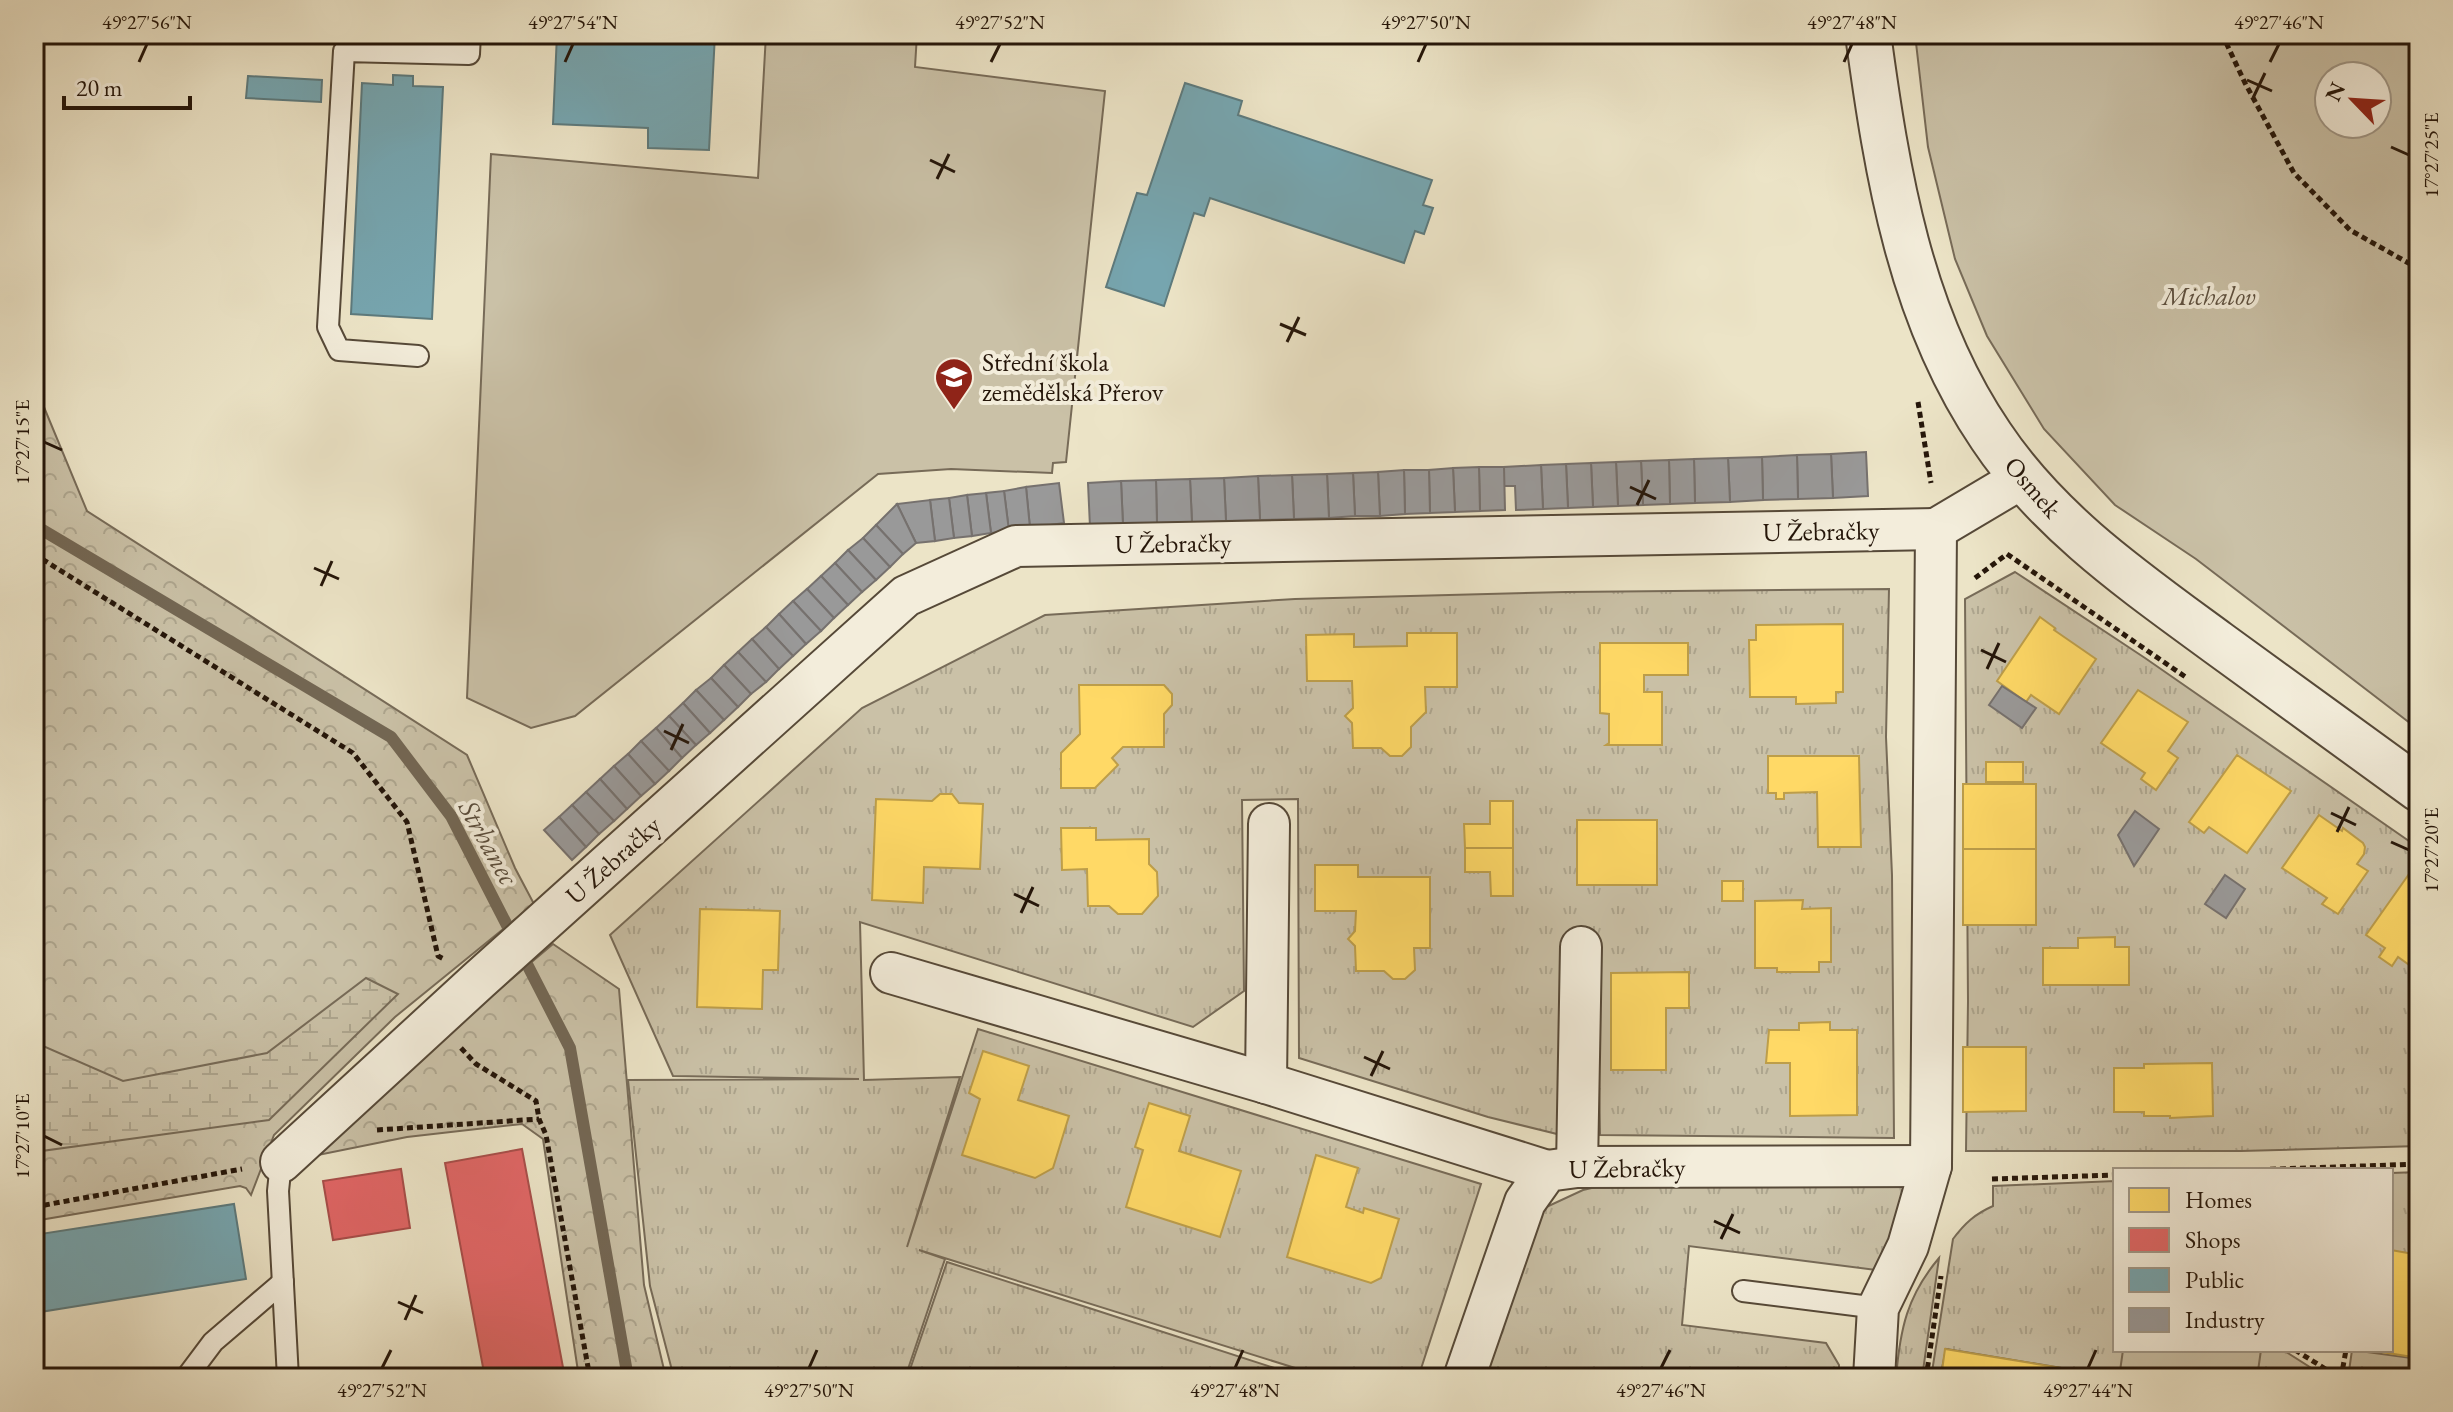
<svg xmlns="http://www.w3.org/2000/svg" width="2453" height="1412" font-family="'EB Garamond',serif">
<defs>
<pattern id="grass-tufts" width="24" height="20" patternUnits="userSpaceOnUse" patternTransform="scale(2)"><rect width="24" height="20" fill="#cac1a7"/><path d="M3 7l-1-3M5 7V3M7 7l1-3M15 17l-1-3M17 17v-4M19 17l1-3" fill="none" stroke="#ada58e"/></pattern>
<pattern id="forest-crowns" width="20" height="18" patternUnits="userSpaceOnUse" patternTransform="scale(2)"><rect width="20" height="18" fill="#cac1a7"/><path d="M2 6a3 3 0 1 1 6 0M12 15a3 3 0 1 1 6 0" fill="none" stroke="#ada58e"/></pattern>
<pattern id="wetland-marsh" width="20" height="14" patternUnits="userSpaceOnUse" patternTransform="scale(2)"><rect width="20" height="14" fill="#cac1a7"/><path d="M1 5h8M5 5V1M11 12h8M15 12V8" fill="none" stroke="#ada58e"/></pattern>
</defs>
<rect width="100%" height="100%" fill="#ece4c7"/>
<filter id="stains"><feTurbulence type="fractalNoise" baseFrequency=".0025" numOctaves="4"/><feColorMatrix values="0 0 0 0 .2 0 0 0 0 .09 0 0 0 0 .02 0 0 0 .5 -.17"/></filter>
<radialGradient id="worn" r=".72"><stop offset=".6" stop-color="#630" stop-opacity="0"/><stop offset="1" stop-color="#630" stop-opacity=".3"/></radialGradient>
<g fill="url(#grass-tufts)" stroke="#776b58" stroke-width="2">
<polygon points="2015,572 2145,658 2419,848 2419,1146 2241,1151 1966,1151 1968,1001 1965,599"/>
<polygon points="1889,589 1886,737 1892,875 1894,1138 1600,1135 1597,936 1565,1136 1488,1117 1299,1058 1298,799 1242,800 1244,991 1193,1027 860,922 864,1080 960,1077 907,1247 978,1029 1481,1184 1418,1378 1327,1378 919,1250 945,1259 905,1378 674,1378 650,1286 628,1080 859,1079 673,1076 610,935 862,708 1045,615 1295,599 1566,592"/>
<polygon points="2419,1172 2419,1255 2391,1251 2391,1173"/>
<path d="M2115 1181V1350H2283L2327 1378H2079L2080 1371 1946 1349 1940 1378H1931L1953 1239C1965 1223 1975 1214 1993 1206V1186Z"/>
<polygon points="1609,1184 1904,1184 1884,1271 1689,1246 1682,1325 1826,1343 1839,1365 1839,1378 1708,1374 1707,1378 1480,1378 1542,1209 1583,1190"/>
<path d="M1939 1258 1922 1378H1896C1900 1329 1907 1296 1939 1258Z"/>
<polygon points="947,1262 1305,1378 907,1378"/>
<polygon points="2352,1350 2419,1359 2419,1378 2348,1378"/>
</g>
<g fill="url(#forest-crowns)" stroke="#776b58" stroke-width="2">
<polygon points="34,383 87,511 467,755 515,868 534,904 395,1017 274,1135 251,1195 246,1188 240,1186 34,1221"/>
<polygon points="553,944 619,989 644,1285 666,1378 579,1378 543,1139 522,1124 407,1137 318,1155 320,1140"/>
</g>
<polygon fill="url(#wetland-marsh)" stroke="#776b58" stroke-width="2" points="366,978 398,994 269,1120 34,1152 34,1042 123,1081 267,1053"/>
<g fill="#cac1a7" stroke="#776b58" stroke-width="2" fill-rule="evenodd">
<polygon points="766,34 917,34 915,67 1105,91 1066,462 1053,463 1052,473 951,469 878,474 575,716 531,728 467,698 491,154 758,178"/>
<path d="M1915 34H2419V730L2196 559 2115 505 2044 429 1987 336 1955 259 1928 147ZM2329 76H2377V124H2329Z"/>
<polygon points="2123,1350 2261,1350 2257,1378 2119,1378"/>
</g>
<g fill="#ffd966" stroke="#bd9e4a" stroke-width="2">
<polygon points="2040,617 2055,628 2054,630 2096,659 2059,714 2031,695 2026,702 1997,681"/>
<polygon points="1843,624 1843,692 1836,692 1836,703 1796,704 1796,697 1750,697 1749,640 1756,640 1756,625"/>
<polygon points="1407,633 1457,633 1457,687 1425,687 1426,712 1411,727 1411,747 1402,756 1390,756 1381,748 1353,748 1352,723 1345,716 1353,708 1352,681 1307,681 1306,635 1354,634 1354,647 1407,646"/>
<polygon points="1600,643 1688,643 1688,675 1644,675 1644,692 1662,692 1662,745 1606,745 1609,743 1609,714 1600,713"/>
<polygon points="1079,685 1164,685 1172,694 1172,705 1164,714 1164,747 1123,747 1112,758 1118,765 1095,788 1061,788 1061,753 1080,734"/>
<polygon points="2138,690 2188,722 2168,751 2178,758 2156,790 2141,779 2145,773 2101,743"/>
<polygon points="2237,755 2291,791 2247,853 2209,827 2204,833 2189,822"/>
<polygon points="1768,756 1859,756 1861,847 1818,847 1817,792 1784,793 1784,799 1776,799 1776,793 1768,793"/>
<rect x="1986" y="762" width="37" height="20"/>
<rect x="1963" y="784" width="73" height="65"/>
<polygon points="940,794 952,794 959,803 983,804 980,869 924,867 923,903 872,900 876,799 932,801"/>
<polygon points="1490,801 1513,801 1513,848 1465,848 1464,824 1490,824"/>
<polygon points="2319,815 2342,831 2343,828 2363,843 2365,847 2364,854 2357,864 2368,871 2338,914 2322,904 2327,898 2282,868"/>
<rect x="1577" y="820" width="80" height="65"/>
<polygon points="1061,828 1096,828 1096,840 1149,839 1149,864 1157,872 1158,896 1142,914 1118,914 1109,906 1088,906 1087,869 1062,870"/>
<polygon points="1465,848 1513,848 1513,896 1491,896 1490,872 1465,872"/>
<rect x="1963" y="849" width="73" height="76"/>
<polygon points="1315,865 1358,865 1358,877 1430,877 1430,948 1414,948 1415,970 1405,979 1393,979 1384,971 1356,971 1355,946 1348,939 1355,931 1356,911 1315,911"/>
<polygon points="2409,874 2419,880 2419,972 2398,957 2392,966 2379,957 2385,948 2366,935"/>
<rect x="1722" y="881" width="21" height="20"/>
<polygon points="1803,900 1802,909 1831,908 1831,962 1819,962 1819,972 1777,972 1777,968 1755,968 1755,901"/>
<polygon points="700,909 780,911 778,970 763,970 762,1009 697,1007"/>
<polygon points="2115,937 2115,947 2129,947 2129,985 2043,985 2043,948 2078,948 2078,938"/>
<polygon points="1689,972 1689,1008 1666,1008 1666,1070 1611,1070 1611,973"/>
<polygon points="1830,1022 1830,1030 1857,1030 1857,1115 1790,1116 1790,1063 1766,1063 1769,1030 1799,1030 1799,1023"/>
<polygon points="1963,1047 2026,1047 2026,1111 1963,1112"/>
<polygon points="983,1051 1029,1066 1018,1100 1069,1116 1053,1168 1035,1178 962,1155 980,1099 969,1093"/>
<polygon points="2212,1063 2213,1116 2170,1118 2170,1116 2144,1116 2144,1112 2114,1112 2114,1068 2144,1068 2144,1064"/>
<polygon points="1149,1103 1190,1116 1179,1151 1241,1171 1220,1237 1126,1207 1143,1150 1135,1147"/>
<polygon points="1316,1155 1358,1168 1346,1207 1363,1213 1364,1208 1399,1219 1381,1278 1371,1283 1287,1257"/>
<polygon points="2391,1250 2419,1255 2419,1358 2369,1350 2391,1350"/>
<polygon points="1945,1349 2080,1371 2079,1378 1941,1378"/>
</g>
<g fill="#e06666" stroke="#a84e4a" stroke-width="2">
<polygon points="522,1149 565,1378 485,1378 445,1163"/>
<polygon points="401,1169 410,1228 333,1240 323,1181"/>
</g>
<g fill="#76a5af" stroke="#5d7a7d" stroke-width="2">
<polygon points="557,34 715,34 709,150 648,148 648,128 553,124"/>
<polygon points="393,75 413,76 413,86 443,87 432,319 351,314 362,83 393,85"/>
<polygon points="248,76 322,80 321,102 246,98"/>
<polygon points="1185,83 1242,101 1238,115 1432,180 1423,205 1433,208 1424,234 1415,231 1404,263 1210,198 1204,216 1194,213 1164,306 1106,287 1137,193 1147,195"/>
<polygon points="234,1204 246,1279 34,1313 34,1235"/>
</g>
<g fill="#999" stroke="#76716e" stroke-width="2">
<polygon points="1866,452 1868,496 1833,498 1831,454"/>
<polygon points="1831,454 1833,498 1798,499 1797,455"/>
<polygon points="1797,455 1798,499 1763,500 1762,457"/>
<polygon points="1762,457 1763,500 1730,502 1728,458"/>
<polygon points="1728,458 1730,502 1695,503 1694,459"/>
<polygon points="1694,459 1695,503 1670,504 1669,460"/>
<polygon points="1669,460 1670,504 1643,505 1641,461"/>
<polygon points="1641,461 1643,505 1618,506 1616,462"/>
<polygon points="1616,462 1618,506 1593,507 1591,463"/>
<polygon points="1591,463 1593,507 1568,508 1566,464"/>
<polygon points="1566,464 1568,508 1543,509 1541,465"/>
<polygon points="1541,465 1543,509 1516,510 1515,486 1504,486 1504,467"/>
<polygon points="1479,467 1504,467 1505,510 1480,511"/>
<polygon points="1479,467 1480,511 1455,512 1453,468"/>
<polygon points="1453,468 1455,512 1430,513 1429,470"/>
<polygon points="1404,470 1429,470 1430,513 1405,514"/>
<polygon points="1404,470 1405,514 1380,516 1378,472"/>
<polygon points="1378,472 1380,516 1355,516 1353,473"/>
<polygon points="1353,473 1355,516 1329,518 1327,474"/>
<polygon points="1327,474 1329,518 1294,519 1292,475"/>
<polygon points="1292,475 1294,519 1260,520 1258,476"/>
<polygon points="1258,476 1260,520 1226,521 1224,478"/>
<polygon points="1224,478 1226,521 1192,523 1190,479"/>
<polygon points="1190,479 1192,523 1157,524 1156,480"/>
<polygon points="1156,480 1157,524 1123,525 1121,481"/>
<polygon points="1121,481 1123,525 1090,527 1088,483"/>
<polygon points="1059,483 1064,523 1030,528 1026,487"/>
<polygon points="1026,487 1030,528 1009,531 1004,491"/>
<polygon points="1004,491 1009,531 991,533 986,493"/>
<polygon points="986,493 991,533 972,536 967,495"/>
<polygon points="967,495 972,536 954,538 949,498"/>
<polygon points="949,498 954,538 935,541 930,500"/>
<polygon points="930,500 935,541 916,543 897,504"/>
<polygon points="897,504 916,543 903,554 876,525"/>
<polygon points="876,525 903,554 890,567 863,538"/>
<polygon points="863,538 890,567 876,580 848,550"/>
<polygon points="848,550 876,580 862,592 835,563"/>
<polygon points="835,563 862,592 848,605 821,576"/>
<polygon points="821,576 848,605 834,618 807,589"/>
<polygon points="807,589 834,618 821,631 793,601"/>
<polygon points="793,601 821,631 806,644 779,614"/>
<polygon points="779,614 806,644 793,656 766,627"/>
<polygon points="766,627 793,656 779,669 752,639"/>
<polygon points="752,639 779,669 766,682 738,652"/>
<polygon points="738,652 766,682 751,694 724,665"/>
<polygon points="724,665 751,694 738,707 711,678"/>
<polygon points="711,678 738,707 724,720 696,690"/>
<polygon points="2002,686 2036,708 2022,728 1989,705"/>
<polygon points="696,690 724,720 710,733 683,703"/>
<polygon points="683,703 710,733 696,745 669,716"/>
<polygon points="669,716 696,745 682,758 656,728"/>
<polygon points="656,728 682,758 669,771 641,741"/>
<polygon points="641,741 669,771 655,784 628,754"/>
<polygon points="628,754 655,784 641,796 614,766"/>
<polygon points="614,766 641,796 627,809 600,779"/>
<polygon points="600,779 627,809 614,821 586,792"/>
<polygon points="586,792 614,821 599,834 572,805"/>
<polygon points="572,805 599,834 586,847 559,817"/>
<polygon points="2135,811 2159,829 2134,866 2118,835"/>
<polygon points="559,817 586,847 572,860 544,830"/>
<polygon points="2225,875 2245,889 2226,918 2205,904"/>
</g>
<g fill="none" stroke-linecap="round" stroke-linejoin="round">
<polyline stroke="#736754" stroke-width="12" points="34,525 391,737 451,816 570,1048 628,1378"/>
<defs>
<g id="service">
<polyline points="418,356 339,350 328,327 344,51 469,54 470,34"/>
<polyline points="281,1162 278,1191 288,1378"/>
<polyline points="1743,1291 1878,1308"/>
<polyline points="186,1378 213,1342 283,1282"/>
</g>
<g id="minor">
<polyline points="891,973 1266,1083 1547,1171"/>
<polyline points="1266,1083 1269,824"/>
<polyline points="281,1162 479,980 906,596 1016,546 1936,529"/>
<polyline points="1577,1167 1581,947"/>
<polyline points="1464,1378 1525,1202 1547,1171 1577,1167 1931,1166"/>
<polyline points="1874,1378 1878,1308 1908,1246 1931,1166 1936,529 2022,478"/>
</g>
<path id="tertiary" d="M1868 34C1887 174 1910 317 1991 436 2049 523 2135 582 2218 643 2285 692 2352 740 2419 789"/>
</defs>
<use href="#service" stroke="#564938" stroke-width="24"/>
<use href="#minor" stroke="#564938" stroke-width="44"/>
<use href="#tertiary" stroke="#564938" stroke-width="48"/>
<g stroke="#241509" stroke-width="5" stroke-dasharray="6 4" stroke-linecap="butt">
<polyline points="2222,34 2245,83 2294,173 2350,230 2419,269"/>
<polyline points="1918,402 1931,483"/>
<polyline points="34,554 353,753 407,822 438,956 444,959"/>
<polyline points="1975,578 2007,554 2187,678"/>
<polyline points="461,1048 476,1064 536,1101 539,1119 546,1135 590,1378"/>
<polyline points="377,1130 539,1119"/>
<polyline points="2250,1170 2419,1164"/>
<polyline points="1992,1179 2115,1175"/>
<polyline points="34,1207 242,1169"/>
<polyline points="2295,1350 2340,1378"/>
<polyline points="1926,1378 1941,1276"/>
<polyline points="2341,1378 2346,1350"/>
</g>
<use href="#service" stroke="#f3eddb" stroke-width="20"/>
<use href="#minor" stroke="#f3eddb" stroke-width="40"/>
<use href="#tertiary" stroke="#f3eddb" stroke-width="44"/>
</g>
<path fill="none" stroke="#241509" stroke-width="3" d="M139 62 147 44M565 62 573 44M991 62 1000 44M1418 62 1426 44M1844 62 1852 44M2270 62 2279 44M2247 80 2272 91M2253 98 2265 73M2391 147 2409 155M930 160 955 172M937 179 949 154M1280 324 1306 335M1287 342 1299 317M44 442 62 450M1630 487 1656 499M1637 505 1649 480M314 568 339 579M321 586 332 561M1981 650 2006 662M1987 669 1999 643M664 731 689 743M671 750 683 724M2331 813 2356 825M2337 832 2349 807M2391 842 2409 850M1014 894 1039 906M1021 913 1033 887M1364 1057 1390 1069M1371 1076 1383 1051M44 1136 62 1145M1714 1221 1740 1233M1721 1239 1733 1214M398 1302 423 1313M405 1320 416 1295M382 1368 391 1350M809 1368 817 1350M1235 1368 1243 1350M1661 1368 1670 1350M2088 1368 2096 1350"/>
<defs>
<symbol id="school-pin" viewBox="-11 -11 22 30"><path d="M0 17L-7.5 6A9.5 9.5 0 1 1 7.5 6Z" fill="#8f2418" stroke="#f3eddb"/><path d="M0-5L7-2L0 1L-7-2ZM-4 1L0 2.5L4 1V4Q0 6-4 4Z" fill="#fff"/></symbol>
</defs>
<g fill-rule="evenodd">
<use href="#school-pin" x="932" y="355" width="44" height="60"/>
</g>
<g text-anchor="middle" stroke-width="8" stroke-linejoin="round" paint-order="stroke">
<g font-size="26" font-style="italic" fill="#5e5140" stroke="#f3eddb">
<text x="2209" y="305">Michalov</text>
</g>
<g font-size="26" fill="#241509" stroke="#f3eddb" text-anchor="start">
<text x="982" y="371">Střední škola<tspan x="982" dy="30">zemědělská Přerov</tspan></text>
</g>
<g font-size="26" fill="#241509" stroke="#f3eddb">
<text transform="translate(2033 487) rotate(49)" y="9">Osmek</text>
<text transform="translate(1821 531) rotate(-1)" y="9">U Žebračky</text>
<text transform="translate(1173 543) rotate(-1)" y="9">U Žebračky</text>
<text transform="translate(613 860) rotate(-42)" y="9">U Žebračky</text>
<text transform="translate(1627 1168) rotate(-1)" y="9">U Žebračky</text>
</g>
<g font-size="28" font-style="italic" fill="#594c3b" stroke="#f3eddb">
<text transform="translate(489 842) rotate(61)" y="10">Strhanec</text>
</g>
</g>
<rect width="2453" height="1412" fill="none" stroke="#ece4c7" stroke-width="88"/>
<rect x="2113" y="1168" width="280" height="184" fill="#f3eddb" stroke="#a09787" stroke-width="2"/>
<rect x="2129" y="1188" width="40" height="24" fill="#ffd966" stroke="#a09787" stroke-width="2"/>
<text x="2185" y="1208" font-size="24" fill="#241509">Homes</text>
<rect x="2129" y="1228" width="40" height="24" fill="#e06666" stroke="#a09787" stroke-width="2"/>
<text x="2185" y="1248" font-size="24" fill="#241509">Shops</text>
<rect x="2129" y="1268" width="40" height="24" fill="#76a5af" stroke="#a09787" stroke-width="2"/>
<text x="2185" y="1288" font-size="24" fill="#241509">Public</text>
<rect x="2129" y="1308" width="40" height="24" fill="#999999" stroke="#a09787" stroke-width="2"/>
<text x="2185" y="1328" font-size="24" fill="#241509">Industry</text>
<g transform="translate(2353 100) rotate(295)"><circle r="38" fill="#f3eddb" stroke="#a09787" stroke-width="2"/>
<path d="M0-6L14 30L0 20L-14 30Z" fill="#8f2418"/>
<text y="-12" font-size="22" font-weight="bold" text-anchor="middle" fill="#241509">N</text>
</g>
<path d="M64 96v12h126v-12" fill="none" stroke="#241509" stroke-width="4"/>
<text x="76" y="96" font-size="24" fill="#241509" stroke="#f3eddb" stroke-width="6" paint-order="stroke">20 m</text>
<rect x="44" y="44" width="2365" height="1324" fill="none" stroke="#241509" stroke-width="3"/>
<g font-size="20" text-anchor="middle" fill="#241509">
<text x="147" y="29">49°27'56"N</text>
<text x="573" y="29">49°27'54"N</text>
<text x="1000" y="29">49°27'52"N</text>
<text x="1426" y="29">49°27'50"N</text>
<text x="1852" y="29">49°27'48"N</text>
<text x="2279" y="29">49°27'46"N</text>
<text transform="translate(2431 155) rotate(-90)" y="7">17°27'25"E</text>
<text transform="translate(22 442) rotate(-90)" y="7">17°27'15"E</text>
<text transform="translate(2431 850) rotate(-90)" y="7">17°27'20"E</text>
<text transform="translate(22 1136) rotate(-90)" y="7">17°27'10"E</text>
<text x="382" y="1397">49°27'52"N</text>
<text x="809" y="1397">49°27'50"N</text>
<text x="1235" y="1397">49°27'48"N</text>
<text x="1661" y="1397">49°27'46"N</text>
<text x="2088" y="1397">49°27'44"N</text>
</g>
<rect width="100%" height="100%" filter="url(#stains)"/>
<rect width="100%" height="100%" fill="url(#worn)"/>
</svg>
